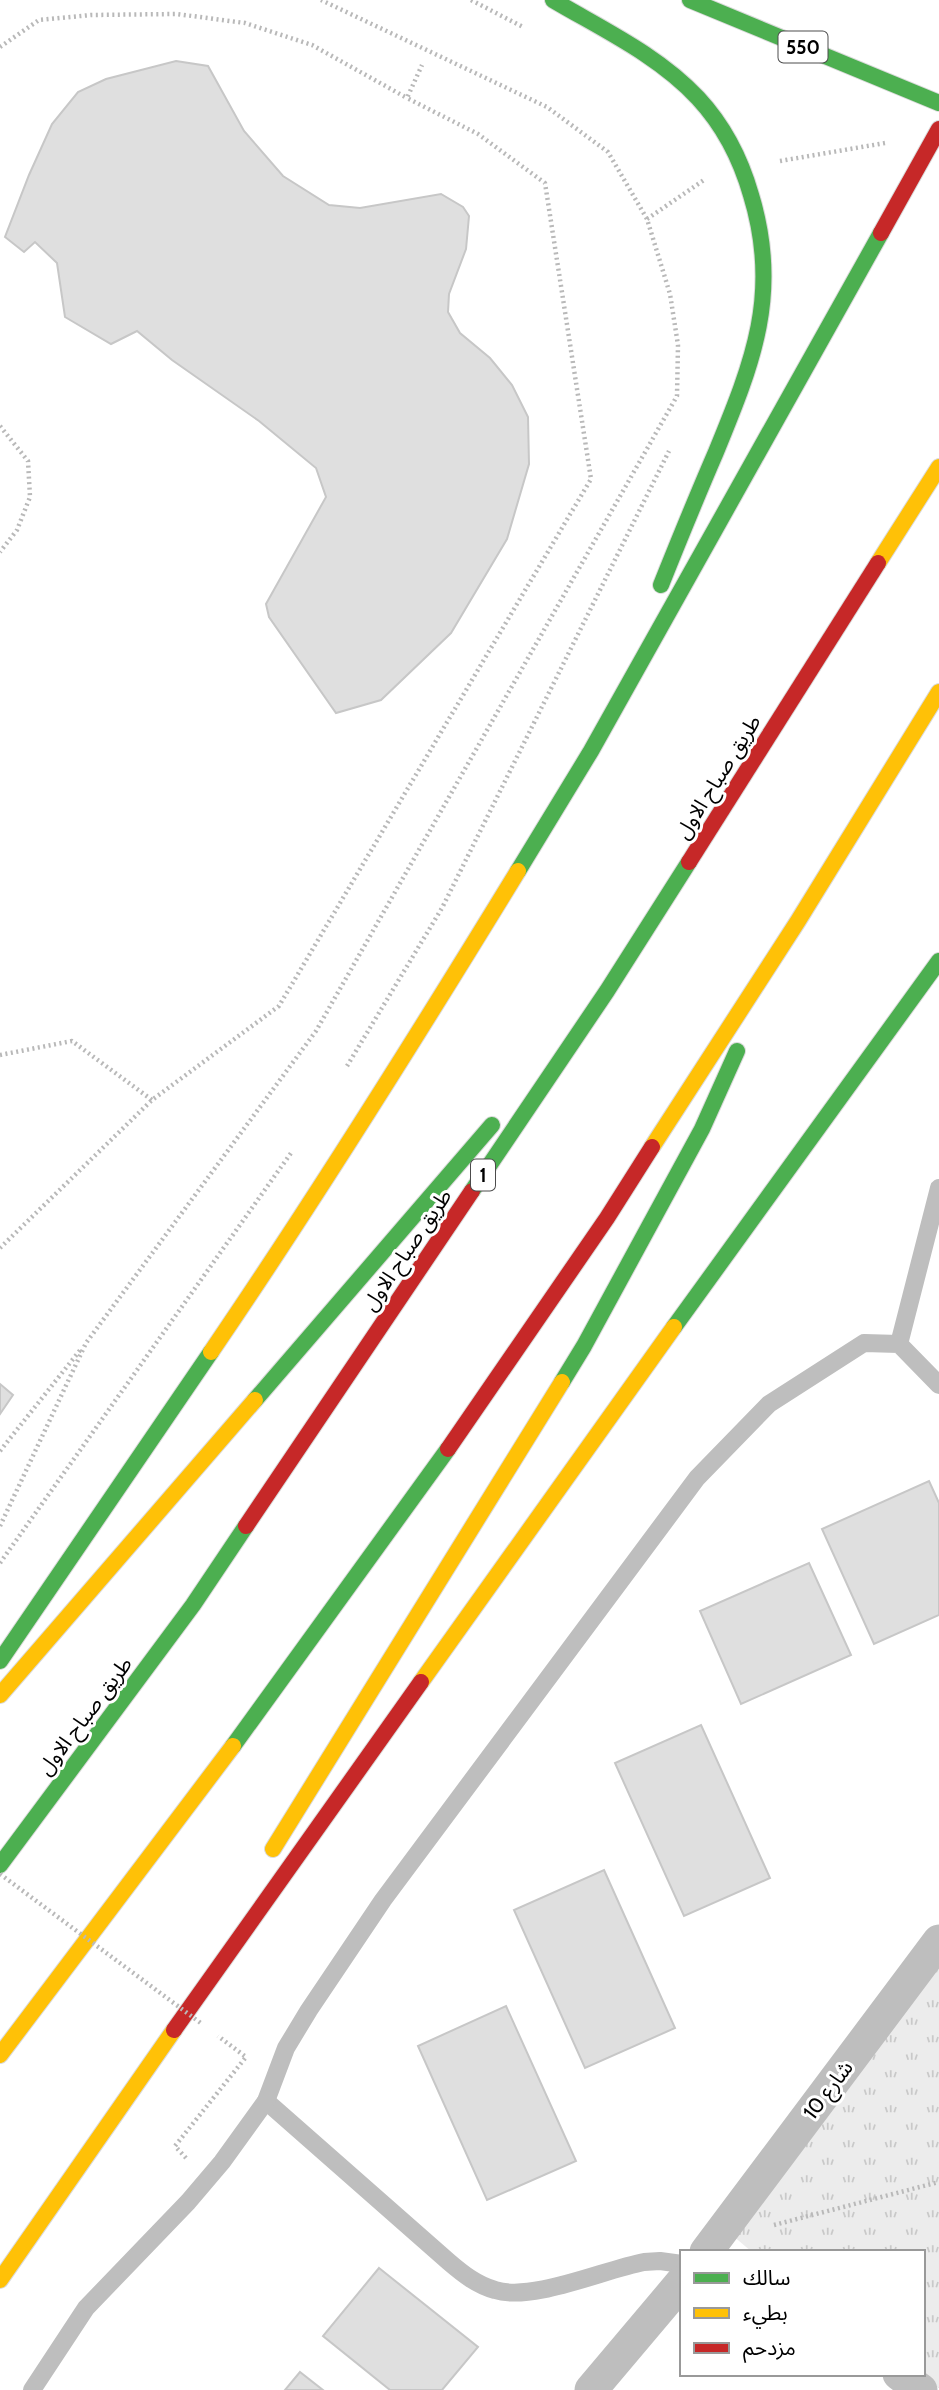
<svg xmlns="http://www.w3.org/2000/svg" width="939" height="2390" font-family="Cabin,'Noto Sans Arabic',sans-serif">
<defs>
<pattern id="grass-tufts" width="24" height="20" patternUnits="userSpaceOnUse" patternTransform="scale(1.75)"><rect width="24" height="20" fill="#ececec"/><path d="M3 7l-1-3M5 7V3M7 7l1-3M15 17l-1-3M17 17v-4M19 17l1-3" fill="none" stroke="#c9c9c9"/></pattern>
</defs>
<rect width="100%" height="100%" fill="#fff"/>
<polygon fill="url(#grass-tufts)" points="939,1933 939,2388 920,2374 923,2374 923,2252 752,2252 732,2235"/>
<g fill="#dfdfdf" stroke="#c7c7c7" stroke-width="2">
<polygon points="176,61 208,66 244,131 283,176 329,205 360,208 441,194 463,207 469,216 466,249 449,294 448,312 460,333 490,358 512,385 528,417 529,464 507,539 451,633 381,700 336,713 269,617 266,604 326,497 316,468 259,421 172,360 137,331 111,344 65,317 57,263 35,242 24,252 5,237 29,175 52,124 78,92 106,79"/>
<polygon points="0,1384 13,1395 0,1414"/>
<polygon points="929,1481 939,1503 939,1615 874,1644 822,1529"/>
<polygon points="809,1563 851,1655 741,1704 700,1611"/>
<polygon points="701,1725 770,1878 684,1916 615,1763"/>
<polygon points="604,1870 675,2028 585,2068 514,1910"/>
<polygon points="506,2006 576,2161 487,2200 418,2046"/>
<polygon points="379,2268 478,2347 442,2390 390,2390 323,2336"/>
<polygon points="300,2372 323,2390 285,2390"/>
</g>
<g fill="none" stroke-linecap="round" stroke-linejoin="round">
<defs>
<g id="fast">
<path d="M553 0C602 29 658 55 698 98 724 126 741 160 751 195 781 293 753 362 716 452 697 496 679 540 661 585"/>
<polyline points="690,0 939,103"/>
<polyline points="518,871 591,751 881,233"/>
<polyline points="472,1191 607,991 689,862"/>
<polyline points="674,1327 939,961"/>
<polyline points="562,1382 584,1346 702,1129 737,1051"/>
<polyline points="255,1400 492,1125"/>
<polyline points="0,1661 211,1352"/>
<polyline points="233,1746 448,1449"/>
<polyline points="0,1865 193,1605 246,1526"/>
</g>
<g id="slow">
<polyline points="878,563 939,467"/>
<polyline points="652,1147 798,921 939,692"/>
<path d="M211 1352C318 1195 419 1033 518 871"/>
<polyline points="421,1682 674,1327"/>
<polyline points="0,1695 255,1400"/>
<polyline points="273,1849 562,1382"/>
<polyline points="0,2055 233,1746"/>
<polyline points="0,2280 174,2030"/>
</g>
<g id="jam">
<polyline points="881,233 939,129"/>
<polyline points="689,862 878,563"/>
<polyline points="448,1449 607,1218 652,1147"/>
<polyline points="246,1526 472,1191"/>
<polyline points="174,2030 421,1682"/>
</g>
</defs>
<use href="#fast" stroke="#dbdbdb" stroke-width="18"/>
<use href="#slow" stroke="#dbdbdb" stroke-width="18"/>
<use href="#jam" stroke="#dbdbdb" stroke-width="18"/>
<g stroke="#b9b9b9" stroke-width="4.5" stroke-dasharray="2 3.5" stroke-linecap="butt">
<polyline points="471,0 523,27"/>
<polyline points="0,47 39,20 91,15 177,14 245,23 312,45 407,98"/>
<polyline points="780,161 885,143"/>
<polyline points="647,219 704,180"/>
<polyline points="0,426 28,461 30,497 17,530 0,552"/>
<polyline points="0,1055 72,1041 152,1100"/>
<polyline points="347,1066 442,908 669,451"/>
<polyline points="0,1248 152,1100 279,1006 591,479 545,183 478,134 407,98 422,65"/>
<polyline points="0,1451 81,1349"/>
<polyline points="0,1526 86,1343 316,1031 677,396 678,345 670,294 647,219 608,152 547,107 321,0"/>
<polyline points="0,1563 291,1153"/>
<polyline points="186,2158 175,2146 246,2057 218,2036"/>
<polyline points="774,2225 939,2182"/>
</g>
<g stroke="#bebebe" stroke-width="18">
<polyline points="899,1344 939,1188"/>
<path d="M266 2101 449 2262C463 2274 477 2285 495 2290 532 2302 603 2270 644 2262L660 2261 682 2264"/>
<polyline points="32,2390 86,2308 188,2202 222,2162 266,2101 286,2048 309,2010 383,1900 697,1478 769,1404 864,1343 899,1344 939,1385"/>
</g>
<g stroke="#bebebe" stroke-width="33">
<polyline points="706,2252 939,1941"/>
<polyline points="899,2374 921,2390"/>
<polyline points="591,2390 682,2282"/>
</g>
<use href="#fast" stroke="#4caf50" stroke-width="16"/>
<use href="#slow" stroke="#ffc107" stroke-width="16"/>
<use href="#jam" stroke="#c62828" stroke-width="16"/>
<polyline stroke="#b9b9b9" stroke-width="4.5" stroke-dasharray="2 3.5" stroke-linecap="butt" points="0,1874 202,2024"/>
</g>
<g text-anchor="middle" stroke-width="6" stroke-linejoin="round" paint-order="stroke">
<g fill="#fff" stroke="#4c4c4c" stroke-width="2">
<rect x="778.5" y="31.5" width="49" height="31" rx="5"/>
<rect x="471" y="1159.5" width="24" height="31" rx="5"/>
</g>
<g font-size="19" font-weight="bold" fill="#000">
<text x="803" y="54">550</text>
<text x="483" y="1182">1</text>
</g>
<g font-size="21" fill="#000" stroke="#fff">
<text transform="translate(718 777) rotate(-58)" y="7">طريق صباح الاول</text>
<text transform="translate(407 1250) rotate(-56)" y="7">طريق صباح الاول</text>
<text transform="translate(85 1716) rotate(-53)" y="7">طريق صباح الاول</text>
<text transform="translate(828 2090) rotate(-53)" y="7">شارع 10</text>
</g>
</g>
<rect x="680" y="2250" width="245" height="126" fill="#ffffff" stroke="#999999" stroke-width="2"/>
<rect x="694" y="2273" width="35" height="10" fill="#4caf50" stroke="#999999" stroke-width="2"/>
<text x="743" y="2285" font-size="21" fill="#000000">سالك</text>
<rect x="694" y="2308" width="35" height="10" fill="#ffc107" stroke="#999999" stroke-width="2"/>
<text x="743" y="2320" font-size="21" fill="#000000">بطيء</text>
<rect x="694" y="2343" width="35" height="10" fill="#c62828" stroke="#999999" stroke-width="2"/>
<text x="743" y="2355" font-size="21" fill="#000000">مزدحم</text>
</svg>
